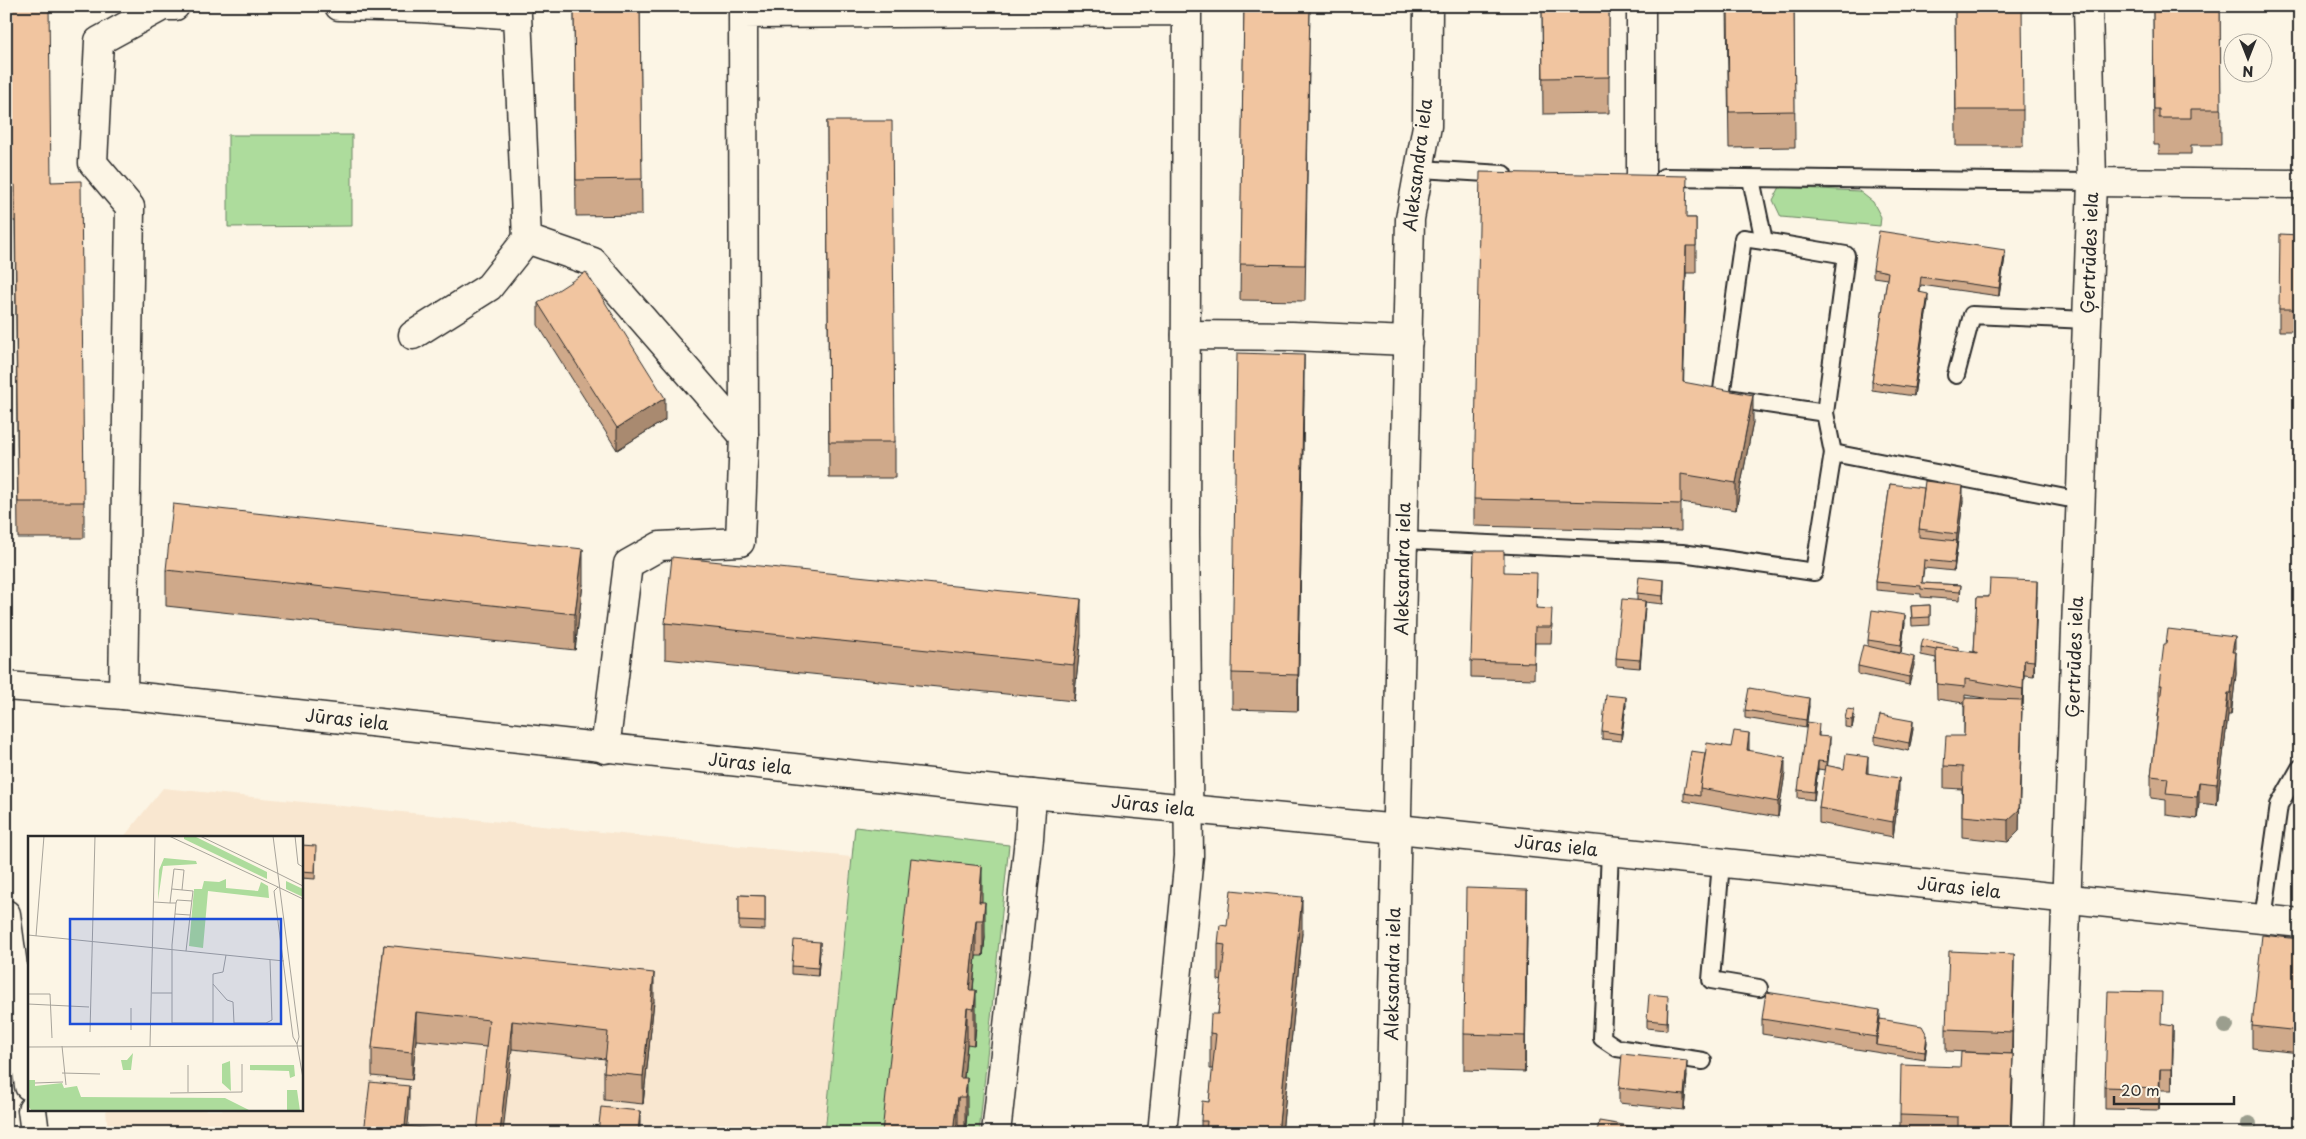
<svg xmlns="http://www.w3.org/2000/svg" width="2306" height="1139" font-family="'Playpen Sans',sans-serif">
<rect width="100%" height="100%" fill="#fcf5e5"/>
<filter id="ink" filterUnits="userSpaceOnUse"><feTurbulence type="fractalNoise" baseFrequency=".02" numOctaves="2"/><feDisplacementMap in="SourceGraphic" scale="10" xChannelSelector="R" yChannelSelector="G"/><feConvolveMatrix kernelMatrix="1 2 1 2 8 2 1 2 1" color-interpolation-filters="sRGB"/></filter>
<g filter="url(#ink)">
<polygon fill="#f9e7d0" points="163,788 851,857 825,1133 108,1133 106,1110 301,1110 301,838 123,838"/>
<g fill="#addc9c" stroke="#6c8464">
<polygon points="228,135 352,135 352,226 228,227"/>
<polygon points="1780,187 1859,191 1873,202 1881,217 1880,226 1781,217 1773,200"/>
<polygon points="855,827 1009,845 979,1133 825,1133"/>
</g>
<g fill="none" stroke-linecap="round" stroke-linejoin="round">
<defs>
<g id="service">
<polyline points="1420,169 1503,174"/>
<polyline points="1664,177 2092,182"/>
<polyline points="1751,179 1764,241 1846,255 1825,413 1833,453"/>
<polyline points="1764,241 1743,238 1721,397 1825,413"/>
<polyline points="1956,375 1972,315 2087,320"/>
<polyline points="1404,540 1682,553 1814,572 1833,453 2081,501"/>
<polyline points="1610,851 1602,1038 1617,1048 1703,1061"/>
<polyline points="1721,863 1711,980 1759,988"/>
<polyline points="2263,919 2279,805 2300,768"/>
</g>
<g id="minor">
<polyline points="339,6 420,8 517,15 527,239 593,262 744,436"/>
<polyline points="1641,6 1641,176"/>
<polyline points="2092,182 2300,184"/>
<polyline points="413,335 489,287 527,239"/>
<polyline points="1186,335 1292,336 1408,341"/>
<polyline points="123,695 130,207 93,163 99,41 163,6 175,6"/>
<polyline points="605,749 628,564 660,546 740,542 744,436 743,14 1187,11 1185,534 1189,856 1162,1133"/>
<polyline points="996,1133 1029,839 1032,794"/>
<polyline points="1390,1133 1410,219 1427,126 1428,6"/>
<polyline points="2058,1133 2092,182 2088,6"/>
</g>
<polyline id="tertiary" points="6,686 123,695 1032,794 1398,829 2300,923"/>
<g id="secondary">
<polyline points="6,914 29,1086"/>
<polyline points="32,1110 35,1133"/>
</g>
</defs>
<use href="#service" stroke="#2b2b2b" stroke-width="20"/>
<use href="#minor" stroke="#2b2b2b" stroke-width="31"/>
<use href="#tertiary" stroke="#2b2b2b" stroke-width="31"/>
<use href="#secondary" stroke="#2b2b2b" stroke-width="31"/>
<use href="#service" stroke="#fcf5e5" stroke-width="16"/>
<use href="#minor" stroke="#fcf5e5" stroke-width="28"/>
<use href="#tertiary" stroke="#fcf5e5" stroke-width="28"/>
<use href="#secondary" stroke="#fcf5e5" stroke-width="28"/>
</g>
<g fill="#9b9e8e">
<circle cx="2226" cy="1026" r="8"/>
<circle cx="2249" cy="1124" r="8"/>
</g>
<g fill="#cfa98a" stroke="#2b2b2b" fill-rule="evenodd">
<polygon points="6,6 51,182 84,502 84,538 18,538 15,221 6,221"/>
<polygon points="574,6 640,6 642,215 576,216"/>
<polygon points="1244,6 1310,6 1305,301 1240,300"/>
<polygon points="1542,6 1609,6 1609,113 1543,114"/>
<polygon points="1727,6 1794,6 1795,147 1729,148"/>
<polygon points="1955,6 2023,110 2023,146 1956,146"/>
<polygon points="2153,6 2220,6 2221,145 2191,145 2191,154 2159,154 2159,145 2154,145"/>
<polygon points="827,121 895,442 895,478 829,478"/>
<polygon points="1687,218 1696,218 1696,273 1686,273 1683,382 1753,422 1736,510 1681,502 1681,531 1474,526 1474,499"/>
<polygon points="2300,235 2300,331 2279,331 2279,309"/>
<polygon points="2005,257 1999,296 1921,285 1920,292 1928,301 1914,396 1872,390 1872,382 1887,279 1873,277 1873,269"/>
<polygon points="538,303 665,420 617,450 538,325"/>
<polygon points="1304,391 1298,711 1232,709 1232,673"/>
<polygon points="1890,484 1963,501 1954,571 1924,568 1922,583 1961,585 1960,600 1921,597 1921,594 1876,590 1876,582"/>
<polygon points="166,570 583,584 575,650 166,606"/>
<polygon points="1504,572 1537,588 1536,608 1552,624 1551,643 1535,643 1534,679 1471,677 1471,661"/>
<polygon points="1664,588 1663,604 1645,602 1640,668 1616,666 1616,658 1637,600 1637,593"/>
<path d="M2037 596 2034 676 2024 675 2022 705 2019 831 2008 842 1962 837V789L1944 788V766L1964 736V703L1937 699 1936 658 1921 655V647L1974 652 1977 597H1989ZM1965 695 1990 699 1965 698Z"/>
<polygon points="1930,605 1930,625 1912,626 1911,606"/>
<polygon points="665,623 1081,635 1074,701 665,659"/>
<polygon points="1905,623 1901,653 1889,651 1914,665 1909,685 1858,674 1858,666 1868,646 1868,640"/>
<polygon points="2235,652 2236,674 2231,715 2228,715 2217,805 2199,803 2197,819 2166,815 2166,800 2151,798 2151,776 2159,707 2159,685"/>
<polygon points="1626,705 1621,741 1602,739 1602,731"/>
<polygon points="1809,706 1806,728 1745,718 1745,710"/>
<polygon points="1854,718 1852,728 1845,727 1845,719"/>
<polygon points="1913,729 1909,751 1875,744 1875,736"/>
<polygon points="1819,732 1819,736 1830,745 1827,766 1868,773 1899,793 1893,837 1819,823 1819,808 1825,770 1818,769 1814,800 1798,798 1798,790"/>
<polygon points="1731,747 1749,749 1749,751 1785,773 1778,817 1684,801 1684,793 1705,753"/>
<polygon points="301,845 316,853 315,879 301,878"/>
<polygon points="739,895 765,896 765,930 739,929"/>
<polygon points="982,902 985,938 983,956 976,956 973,990 976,1026 974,1045 967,1044 964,1078 967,1114 965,1133 882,1133"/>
<polygon points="1527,926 1525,1072 1464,1070 1464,1034"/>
<polygon points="1302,933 1282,1133 1201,1133 1201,1121 1209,1102 1213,1069 1210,1069 1210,1033 1218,1014 1222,981 1218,980 1218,944"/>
<polygon points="2300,939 2300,1053 2252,1048 2252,1026"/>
<polygon points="384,945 654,1001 643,1104 604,1100 604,1072 606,1059 512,1049 486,1047 416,1040 412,1080 372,1076 372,1048"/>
<polygon points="820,950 818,976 792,974 792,966"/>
<polygon points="2014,976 2012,1054 1946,1051 1946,1029"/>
<polygon points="1668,1004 1667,1030 1647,1028 1647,1020"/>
<polygon points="1762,1019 1880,1019 1927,1042 1925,1060 1762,1034"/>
<polygon points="2162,1025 2173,1048 2172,1090 2160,1090 2159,1110 2105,1109 2105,1087"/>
<polygon points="1687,1076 1684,1110 1619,1103 1619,1088"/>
<polygon points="2013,1076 2011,1133 1900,1133 1900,1115"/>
</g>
<g fill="#a98a70" stroke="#2b2b2b">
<polygon points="1686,246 1686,273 1683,410 1683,382"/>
<polygon points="2005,250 2005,257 1999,296 1999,288"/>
<polygon points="1928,294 1928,301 1914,396 1914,388"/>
<polygon points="1304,355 1304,391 1298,711 1298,675"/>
<polygon points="1753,395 1753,422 1736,510 1736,483"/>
<polygon points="665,398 665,420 617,450 617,428"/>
<polygon points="1963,486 1963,501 1954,571 1957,534"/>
<polygon points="583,549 583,584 575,650 575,614"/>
<polygon points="1664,580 1664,588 1663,604 1663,596"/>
<polygon points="2037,581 2037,596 2034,676 2034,661"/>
<polygon points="1081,599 1081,635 1074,701 1074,665"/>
<polygon points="1645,601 1645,608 1640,668 1640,660"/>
<polygon points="1905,615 1905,623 1901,653 1901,645"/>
<polygon points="2235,637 2235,659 2232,652"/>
<polygon points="2236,652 2236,674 2231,715 2231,693"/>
<polygon points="1914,657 1914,665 1909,685 1909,677"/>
<polygon points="2024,660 2024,675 2023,705 2023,689"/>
<polygon points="2228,693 2228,715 2217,805 2217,784"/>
<polygon points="1626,697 1626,705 1621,741 1621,734"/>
<polygon points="1809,698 1809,706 1806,728 1806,720"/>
<polygon points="2022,700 2019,831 2008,842 2008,820"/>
<polygon points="1854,710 1854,718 1852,728 1852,720"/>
<polygon points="1913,721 1913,729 1909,751 1909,743"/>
<polygon points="1749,733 1749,749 1747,765 1747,750"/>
<polygon points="1830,737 1830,745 1827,770 1827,762"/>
<polygon points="1785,757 1785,773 1778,817 1778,802"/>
<polygon points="1868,757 1868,773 1866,788 1866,773"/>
<polygon points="1818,761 1818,769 1814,800 1814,792"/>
<polygon points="1899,778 1899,793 1893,837 1893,822"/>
<polygon points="2199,782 2199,803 2197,819 2197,797"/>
<polygon points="982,866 982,902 979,902"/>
<polygon points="1527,890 1527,926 1525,1072 1525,1036"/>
<polygon points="1302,897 1302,933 1282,1133 1278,1133"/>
<polygon points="985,902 985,938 983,956 983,920"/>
<polygon points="976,920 976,956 971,1009 969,990"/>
<polygon points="820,942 820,950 818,976 818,968"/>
<polygon points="2014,954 2014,976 2012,1054 2012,1032"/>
<polygon points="654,973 654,1001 643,1104 643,1076"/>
<polygon points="976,990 976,1026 974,1045 974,1009"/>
<polygon points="967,1008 967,1044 962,1097 960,1078"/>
<polygon points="1880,1010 1880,1026 1876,1045 1876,1037"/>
<polygon points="416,1012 416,1040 412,1080 412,1052"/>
<polygon points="512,1021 512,1049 503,1133 500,1133"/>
<polygon points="2173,1026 2173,1048 2172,1090 2172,1069"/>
<polygon points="1927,1035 1927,1042 1925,1060 1925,1052"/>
<polygon points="2013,1054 2011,1133 2010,1133"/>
<polygon points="1687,1061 1687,1076 1684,1110 1684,1095"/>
<polygon points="2160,1069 2160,1090 2159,1110 2159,1089"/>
<polygon points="967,1078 967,1114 965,1133 965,1097"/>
<polygon points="409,1086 409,1114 407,1133 405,1126"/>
<polygon points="958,1097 958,1133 954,1133"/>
<polygon points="640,1111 640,1133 638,1133"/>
</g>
<g fill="#f1c5a0" stroke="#2b2b2b">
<polygon points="6,6 49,6 51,182 81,181 84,502 18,502 15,185 6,185"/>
<polygon points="574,6 640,6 642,179 576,180"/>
<polygon points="1244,6 1310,6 1305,265 1240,264"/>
<polygon points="1542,6 1609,6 1609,77 1543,78"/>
<polygon points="1728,6 1794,6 1795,111 1729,112"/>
<polygon points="1955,6 2022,6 2023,110 1956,110"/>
<polygon points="2153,6 2220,6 2221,109 2191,109 2191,118 2159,118 2159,109 2154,109"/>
<polygon points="827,121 892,121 895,442 829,442"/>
<polygon points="1480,172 1687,176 1686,218 1696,218 1696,246 1686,246 1683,382 1753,395 1736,483 1681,474 1681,504 1474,499"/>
<polygon points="1879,231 2005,250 1999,288 1921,277 1919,292 1928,294 1914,388 1872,382 1888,272 1873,269"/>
<polygon points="2280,234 2300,235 2300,309 2279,309"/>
<polygon points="586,272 665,398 617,428 538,303"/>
<polygon points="1237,353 1304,355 1298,675 1232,673"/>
<polygon points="1925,481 1963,486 1957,534 1919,529"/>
<polygon points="1890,484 1924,488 1919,529 1919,537 1957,541 1954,563 1924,560 1922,583 1961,585 1960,592 1921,589 1921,586 1876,582"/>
<polygon points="173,504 583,549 575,614 166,570"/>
<polygon points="1474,551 1504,551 1504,572 1537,573 1536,608 1552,609 1551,627 1535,627 1534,663 1471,661"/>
<polygon points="672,557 1081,599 1074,665 665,623"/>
<polygon points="1639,577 1664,580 1663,596 1637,593"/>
<polygon points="1990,579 2037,581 2034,661 2024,660 2023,689 1965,679 1965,687 1937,684 1936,648 1978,653 1974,651 1977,597 1989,597"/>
<polygon points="1622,599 1645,601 1640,660 1616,658"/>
<polygon points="1930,605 1930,617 1912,618 1911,606"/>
<polygon points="1872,610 1905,615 1901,645 1868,640"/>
<polygon points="2168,629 2235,637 2232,652 2236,652 2231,693 2228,693 2217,784 2199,782 2197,797 2166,794 2168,778 2151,776 2162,685 2159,685 2164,644 2166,644"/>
<polygon points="1923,639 1958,647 1958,651 1936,648 1936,650 1921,647"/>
<polygon points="1863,645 1914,657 1909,677 1858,666"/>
<polygon points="1749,688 1809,698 1806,720 1745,710"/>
<polygon points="1606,695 1626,697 1621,734 1602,731"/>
<polygon points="1965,698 2022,700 2019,810 2008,820 1962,816 1963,767 1944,766 1946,736 1964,736"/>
<polygon points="1847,709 1854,710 1852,720 1845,719"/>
<polygon points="1880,715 1913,721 1909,743 1875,736"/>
<polygon points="1807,722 1819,724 1818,736 1830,737 1827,762 1818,761 1814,792 1798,790"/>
<polygon points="1734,731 1749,733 1747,750 1785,757 1778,802 1700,788 1707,743 1731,747"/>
<polygon points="1691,751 1705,753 1700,788 1700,796 1684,793"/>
<polygon points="1846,754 1868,757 1866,773 1899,778 1893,822 1819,808 1825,765 1844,769"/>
<polygon points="301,845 316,846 315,872 301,871"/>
<polygon points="911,858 982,866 979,902 985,902 983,920 976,920 969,990 976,990 974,1009 967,1008 960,1078 967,1078 965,1097 958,1097 954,1133 882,1133"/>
<polygon points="1466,888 1527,890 1525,1036 1464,1034"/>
<polygon points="1231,890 1302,897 1278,1133 1206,1133 1207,1121 1201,1121 1202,1101 1209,1102 1216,1034 1210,1033 1211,1014 1218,1014 1225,945 1218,944 1220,925 1227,926"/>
<polygon points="739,895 765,896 765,922 739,921"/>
<polygon points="2262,935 2300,939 2300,1031 2252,1026"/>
<polygon points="794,940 820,942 818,968 792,966"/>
<polygon points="384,945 654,973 643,1076 604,1072 608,1032 512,1021 500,1133 477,1133 489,1020 416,1012 412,1052 372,1048"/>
<polygon points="1949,951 2014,954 2012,1032 1946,1029"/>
<polygon points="2108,991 2162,992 2161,1024 2173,1026 2172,1069 2160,1069 2159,1089 2105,1087"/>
<polygon points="1766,992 1880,1010 1876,1037 1762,1019"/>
<polygon points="1649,994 1668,996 1667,1022 1647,1020"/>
<polygon points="1880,1019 1922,1026 1927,1035 1925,1052 1876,1045"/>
<polygon points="1961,1052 2013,1054 2010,1133 1958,1133 1958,1117 1900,1115 1901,1065 1960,1067"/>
<polygon points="1622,1054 1687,1061 1684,1095 1619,1088"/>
<polygon points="370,1082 409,1086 405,1126 469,1133 364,1133"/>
<polygon points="601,1107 640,1111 638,1133 598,1133"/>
<polygon points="1599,1121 1660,1131 1660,1133 1597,1133"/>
</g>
</g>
<g text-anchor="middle" stroke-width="4" stroke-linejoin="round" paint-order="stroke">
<g font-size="18" fill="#2b2b2b" stroke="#fcf5e5">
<text transform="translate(1418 165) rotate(-83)" y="6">Aleksandra iela</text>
<text transform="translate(2090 253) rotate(-88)" y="6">Ģertrūdes iela</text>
<text transform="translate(1403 569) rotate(-89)" y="6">Aleksandra iela</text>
<text transform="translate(2075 657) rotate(-88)" y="6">Ģertrūdes iela</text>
<text transform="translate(347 720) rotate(6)" y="6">Jūras iela</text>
<text transform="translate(750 764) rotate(6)" y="6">Jūras iela</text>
<text transform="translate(1153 806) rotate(6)" y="6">Jūras iela</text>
<text transform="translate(1556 846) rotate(6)" y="6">Jūras iela</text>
<text transform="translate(1959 888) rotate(6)" y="6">Jūras iela</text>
<text transform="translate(1393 974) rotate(-89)" y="6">Aleksandra iela</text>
</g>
</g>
<g transform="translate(28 836)">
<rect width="275" height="275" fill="#fcf5e5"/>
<path d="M166 0 239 36V43L156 3V0ZM136 22 168 25 169 28 135 30 130 64 131 34ZM198 43V52L230 55 233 46 240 50 241 62 180 55 175 112 161 110 166 53H174L176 45 191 46ZM258 45 275 53V61L258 53ZM105 217 103 234H95L93 224H99ZM202 225 203 255 194 247V228ZM222 229H266L267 240 262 242 261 235 222 234ZM0 244H7V250L34 247 36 252 49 250 53 261 197 262 223 275H4L0 270ZM259 254H269L272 275H259Z" fill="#addc9c"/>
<path fill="none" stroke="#a8a49b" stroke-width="1" d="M141 0 250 51M172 0 249 37M245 0 271 201 269 208M267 0 270 28 275 31M249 37 275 50M250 51 246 55 265 201 269 208M250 51 275 63M144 53 165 55 158 115M126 66 142 67 146 33 156 34 154 54M142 67H148L144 109V187H185V138L195 136 198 119M148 67 149 64 164 65M147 78 162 79M0 99 256 125M8 100 16 0M185 148 199 164 205 166 206 187H238L244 184 242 124M124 157H144M0 158H22L24 202M0 168 61 171M103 172V194M62 196 67 0M269 208 275 242M34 210 38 249M122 210 127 0M0 211 275 210M160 229V256M34 237 72 238M7 247 35 246M142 257 214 256V228"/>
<path fill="#1d4ed8" fill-opacity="0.15" stroke="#1d4ed8" stroke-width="2.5" d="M42 83H253V188H42Z"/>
<rect width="275" height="275" fill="none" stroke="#2b2b2b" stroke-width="2.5"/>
</g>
<rect width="2306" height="1139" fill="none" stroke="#fcf5e5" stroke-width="25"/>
<rect x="12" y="12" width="2281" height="1114" fill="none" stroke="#2b2b2b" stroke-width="2" filter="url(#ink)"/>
<g transform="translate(2248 58) rotate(180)"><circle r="24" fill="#fcf5e5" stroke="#a8a49b"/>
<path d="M0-4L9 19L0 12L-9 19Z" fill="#2b2b2b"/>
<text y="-8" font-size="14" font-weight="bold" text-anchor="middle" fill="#2b2b2b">N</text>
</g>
<path d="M2114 1096v8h120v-8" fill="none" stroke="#2b2b2b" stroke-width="2.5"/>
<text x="2121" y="1096" font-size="15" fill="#2b2b2b" stroke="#fcf5e5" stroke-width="4" paint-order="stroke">20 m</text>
</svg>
